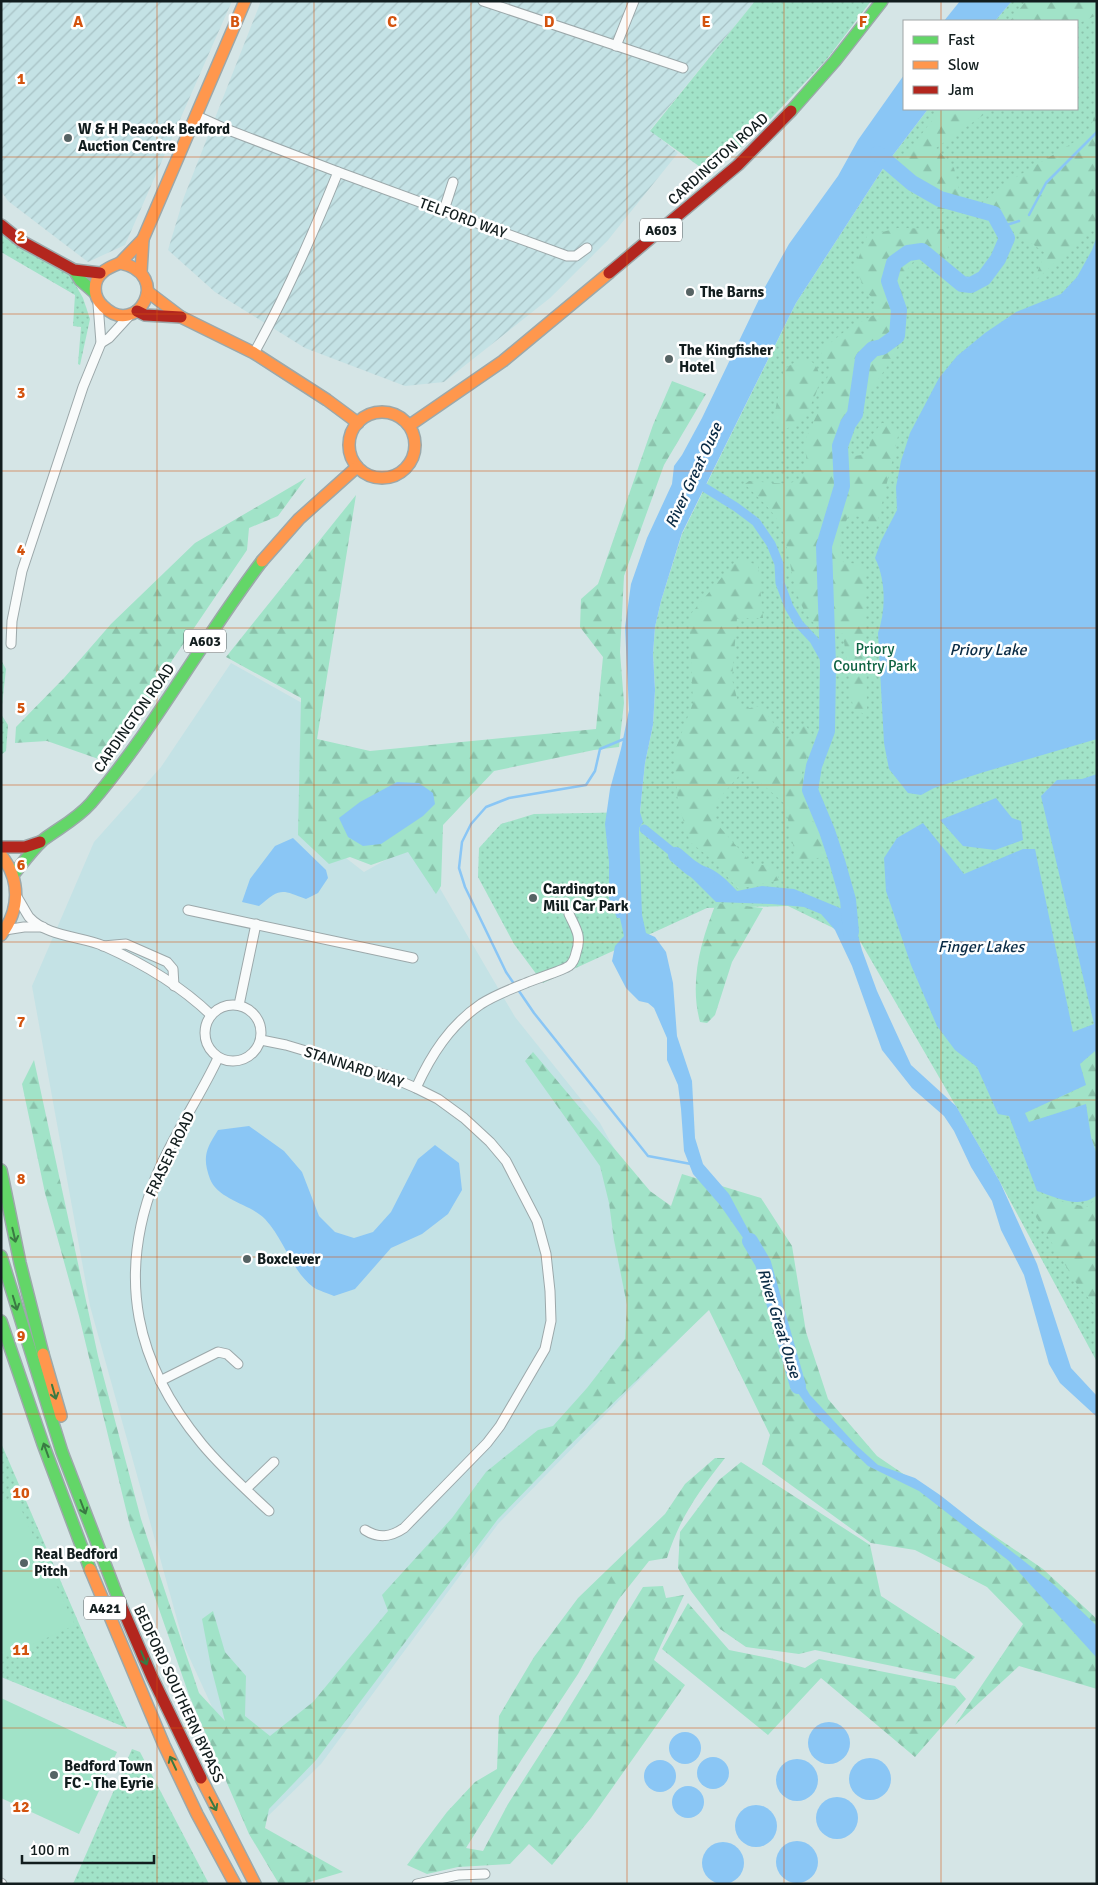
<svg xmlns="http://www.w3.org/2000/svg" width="1098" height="1885" font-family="Signika,sans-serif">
<defs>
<pattern id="industrial-furrows" width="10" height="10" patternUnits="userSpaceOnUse" patternTransform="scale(1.25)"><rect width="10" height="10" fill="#c4e2e5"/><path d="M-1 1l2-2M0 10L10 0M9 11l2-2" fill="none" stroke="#a7c1c4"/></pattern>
<pattern id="grass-dots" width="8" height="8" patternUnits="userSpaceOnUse" patternTransform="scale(1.25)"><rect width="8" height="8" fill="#a1e3c8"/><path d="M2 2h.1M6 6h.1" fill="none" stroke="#8ac2ab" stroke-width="1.8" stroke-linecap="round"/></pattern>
<pattern id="forest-firs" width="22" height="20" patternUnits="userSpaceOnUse" patternTransform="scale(1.25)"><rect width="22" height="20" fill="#a1e3c8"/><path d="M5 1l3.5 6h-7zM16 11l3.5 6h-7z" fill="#8ac2ab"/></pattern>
</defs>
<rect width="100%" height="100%" fill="#d5e5e6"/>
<polygon fill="#c4e2e5" points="231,663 302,703 301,823 364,872 414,844 515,1017 600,1123 705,1313 498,1524 321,1764 264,1820 185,1648 90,1306 32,986 94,842 161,767"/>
<g fill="url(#industrial-furrows)">
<polygon points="1,1 232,1 125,245 88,262 8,201 1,191"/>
<polygon points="261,1 755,1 650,130 678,153 608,240 550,298 444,382 405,386 305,348 215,292 168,250 184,197"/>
</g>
<g fill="url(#grass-dots)">
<polygon points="755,1 871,1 827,59 761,129 710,174 650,131"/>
<polygon points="1012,1 1097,1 1097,1362 1000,1182 860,941 788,906 707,908 543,983 514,944 478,877 479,848 501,824 534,814 640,812 645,763 653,725 655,690 653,654 655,627 661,601 682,534 796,303 884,167 928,109 1077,109 1077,21 995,21"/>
<polygon points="1,233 7,238 61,267 75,279 74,282 83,298 90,319 80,365 78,364 81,327 73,326 75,295 1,252"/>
<polygon points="1,660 6,669 1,714 8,725 6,751 1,755"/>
<polygon points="1,1443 87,1642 127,1728 1,1677"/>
<polygon points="132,1749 140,1752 209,1884 73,1884"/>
</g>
<g fill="url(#forest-firs)">
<polygon points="1026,1 1097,1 1097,15 1077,24 1077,21 1010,21"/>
<polygon points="1097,107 1096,224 1033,283 1045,253 979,206 1000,187 1089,133"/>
<polygon points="941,109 992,109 936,148 954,168 961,198 941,213 889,176"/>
<path d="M898 228 944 229 949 249 945 264 913 262 901 278 905 329 893 358 868 394 853 407 838 436 846 448 855 456 868 454 871 436 882 423 894 424 899 432 876 529 872 532 861 517 849 515 839 536 843 562 865 565 867 716 853 708 843 634C837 632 827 632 821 628 792 613 792 557 782 529 775 511 758 498 745 484L749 481 787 484 802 479 807 462 804 442 819 410 830 367 820 351 849 328 874 315 877 302 866 292 855 267 867 236Z"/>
<path d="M800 359C804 360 809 360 812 362 831 376 808 414 795 425 791 427 787 428 783 430L774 416 784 369Z"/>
<polygon points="672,381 706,394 664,465 624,576 620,652 624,703 619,747 594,750 494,771 443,825 441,886 436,894 408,852 371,865 350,857 329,864 298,835 301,698 226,657 356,495 317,739 370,751 596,729 603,657 580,627 581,599 598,584 653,425"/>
<polygon points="306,478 278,516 249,528 247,550 173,659 110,763 47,741 15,743 16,727 64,678 111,624 195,543"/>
<polygon points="739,557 758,566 763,618 737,618 732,679 740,710 760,706 787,739 805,725 813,735 802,773 810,820 825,829 828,857 796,860 785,804 745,769 714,804 717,824 753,865 771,865 780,880 738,889 714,861 690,842 678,803 674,753 693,703 689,616"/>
<path d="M716 903 763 908 732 962 715 1015 707 1023 700 1022C689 981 701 941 716 903Z"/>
<polygon points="1096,1050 1097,1061 1097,1155 1091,1137 1086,1104 1029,1122 1024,1113 1086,1086 1080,1064"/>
<polygon points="533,1052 650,1191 671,1206 682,1174 761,1198 792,1246 806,1332 828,1399 877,1456 1043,1569 1097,1619 1097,1689 1019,1666 955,1725 1023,1624 987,1587 915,1550 871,1543 762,1464 770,1435 709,1310 568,1447 498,1519 317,1759 269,1809 265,1828 343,1872 303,1884 279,1884 249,1834 189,1695 130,1526 79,1316 45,1193 22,1084 34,1060 98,1356 141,1519 199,1693 225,1721 211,1667 202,1619 213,1611 225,1652 246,1676 245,1716 270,1736 313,1702 388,1611 382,1595 452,1518 486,1472 538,1430 553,1426 587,1388 625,1339 627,1305 614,1240 609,1203 600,1166 525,1061"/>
<polygon points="1040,1197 1087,1207 1097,1197 1097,1308 1078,1286 1033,1212"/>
<path d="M715 1458H725C699 1491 680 1517 667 1558L649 1561 619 1599 578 1674 522 1759 466 1848 483 1851 508 1804 556 1729 643 1587 663 1586 666 1598 684 1595 654 1660 685 1685 591 1818 552 1865 529 1844 510 1864 458 1867 427 1874 407 1865 447 1812 475 1782 497 1769 499 1716 534 1657 578 1598 665 1514 685 1484Z"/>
<polygon points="741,1462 870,1545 881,1596 975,1657 955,1679 815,1650 799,1654 746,1647 720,1629 691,1591 678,1568 680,1532 719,1480"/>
<polygon points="688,1603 729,1650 774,1659 805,1668 819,1659 955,1686 966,1699 915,1757 821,1678 768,1735 662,1649"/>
</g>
<g fill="#a1e3c8">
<polygon points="15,1496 75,1625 1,1659 1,1502"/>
<polygon points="1,1698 117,1752 79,1834 1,1798"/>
</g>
<g fill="#8ac6f5">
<polygon points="960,1 1012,1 995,21 944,21"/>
<polygon points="904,75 904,109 928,109 884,167 796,303 682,533 661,601 655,627 653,654 655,690 653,725 645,763 640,812 643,822 639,828 639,834 642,915 646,933 655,937 666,952 673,983 677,1036 692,1081 695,1138 703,1164 729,1194 753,1239 762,1265 720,1205 693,1174 684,1151 681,1109 678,1085 667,1060 667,1038 654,1008 648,1003 639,1001 626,988 612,961 615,946 624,936 620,918 617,918 609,898 609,862 605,824 610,789 621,749 629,710 625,627 631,584 647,538 672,484 674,466 682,455 702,418 765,287 789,244 838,176 858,140"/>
<path d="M1097 236V739L984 772 934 788 921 795 908 793 889 769 884 743 878 633C886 610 886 580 875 558L881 541 897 510 896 487 901 461 910 433 939 378 957 356 985 333 1016 312 1061 294 1077 277 1092 250Z"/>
<path d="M1097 774V1061L1095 1051 1080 1064 1086 1085 1025 1113 1029 1122 1086 1104 1091 1137 1097 1155V1195C1079 1210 1056 1197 1037 1191L1009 1116 998 1114 977 1067 955 1050 937 1026 911 965 886 891 884 858 897 838 923 823 964 874 1023 849H1035L1073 1032 1094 1024 1041 796 1057 780 1082 779Z"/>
<polygon points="397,782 419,783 433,793 435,804 423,816 381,844 363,846 348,837 339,818 360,802"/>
<polygon points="996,798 1012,818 1021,821 1023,840 995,850 963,846 940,820"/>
<path d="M293 838 326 870 328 878 318 893 306 899C281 889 280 888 259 906L242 902 250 879 275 846Z"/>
<path d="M690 863C713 866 722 875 737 891L762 886 794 889 852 913 862 950 877 991 911 1065 956 1106 1000 1182 1037 1264 1071 1368 1097 1396V1417L1060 1383 1049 1364 1024 1275 1001 1230 992 1201 971 1167 954 1131 944 1116 912 1088 882 1050 852 966 835 930 821 914 804 907 772 904 716 902 692 878 686 869Z"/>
<path d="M249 1126 284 1151 302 1172 319 1216 335 1232 354 1238 373 1232 391 1212 418 1159 435 1145 459 1163 462 1190 448 1214 422 1234 391 1248 355 1289 334 1296C328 1293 319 1291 313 1287 291 1270 284 1239 265 1219 251 1204 218 1200 210 1179 202 1157 206 1149 218 1130Z"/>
<polygon points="780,1325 792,1365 810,1395 857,1446 878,1465 915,1478 940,1495 1053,1584 1097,1626 1097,1658 1009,1561 919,1491 868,1466 810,1410 791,1383 784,1355"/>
<circle cx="829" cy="1743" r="21"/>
<circle cx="685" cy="1748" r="16"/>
<circle cx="713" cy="1773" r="16"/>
<circle cx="870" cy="1779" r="21"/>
<circle cx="797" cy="1780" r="21"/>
<circle cx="660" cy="1776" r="16"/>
<circle cx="688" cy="1802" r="16"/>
<circle cx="837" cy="1818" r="21"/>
<circle cx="756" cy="1826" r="21"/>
<circle cx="797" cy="1862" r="21"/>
<circle cx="723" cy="1863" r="21"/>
</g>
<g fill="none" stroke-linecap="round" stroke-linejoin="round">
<g stroke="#8ac6f5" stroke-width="2.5">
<polyline points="1029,215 1046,183 1097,132"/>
<polyline points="1000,227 1019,221"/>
<polyline points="624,739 600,749 595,771 586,785 509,798 486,807 471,824 462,842 459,868 465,887 506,972 534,1013 648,1156 691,1164"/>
</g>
<g stroke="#8ac6f5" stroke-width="9">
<polyline points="694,481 736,507 756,522 771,544 779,564 780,583 789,607 799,624 814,640 828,665"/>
<polyline points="644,829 676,855"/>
</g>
<g stroke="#8ac6f5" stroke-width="16">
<polyline points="676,855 690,867 707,878"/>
<polyline points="851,932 848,900 837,861 827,831 810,790 814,766 827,731 828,665 824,546 842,486 840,446 848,424 855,414 863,359 873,349 882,347 897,336 899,310 889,281 894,263 908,253 922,251 962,284 971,285 984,278 998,259 1007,238 994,214 940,199 912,183 878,154"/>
<polyline points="750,1241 763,1263 798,1386"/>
</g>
<defs>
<g id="street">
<polyline points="483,1 683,68"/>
<polyline points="616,46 634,1"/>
<polyline points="197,116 226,129 338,172 567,256 576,256 587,248"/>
<polyline points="444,210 453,182"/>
<polyline points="101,343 109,338 130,315"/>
<path d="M254 353C287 294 313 234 338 172"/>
<polyline points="11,644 12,621 22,571 83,387 101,343 98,304"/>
<path d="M17 897C21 903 25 911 29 917 47 937 81 936 104 946 142 963 181 986 211 1015"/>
<polyline points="188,910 413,958"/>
<polyline points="5,930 24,927 43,927"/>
<polyline points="103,946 126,944 167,962 173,969 174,986"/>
<circle cx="233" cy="1033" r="28"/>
<polyline points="239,1005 256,924"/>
<path d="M261 1040 286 1045 386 1075 416 1088 438 1099 464 1118 490 1142 506 1161 537 1221 546 1254 550 1291 551 1321 545 1349 500 1426 487 1443 404 1528C391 1537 379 1539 365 1530"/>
<path d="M218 1058C199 1099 172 1136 155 1179 117 1277 135 1363 202 1444 222 1468 246 1490 269 1511"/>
<path d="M416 1088C431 1055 450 1025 481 1004 495 995 511 989 526 983 535 979 564 970 569 966 573 963 575 958 576 953 582 936 576 929 569 914"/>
<polyline points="160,1381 218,1352 227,1354 238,1364"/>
<polyline points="246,1489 274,1462"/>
<polyline points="1,1883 2,1884"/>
<polyline points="417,1884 458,1875 485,1874"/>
</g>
<g id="fast">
<polyline points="791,111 835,61 882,1"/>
<polyline points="74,270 80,280 95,293"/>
<path d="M13 875C22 864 32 850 43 840 59 828 77 819 91 803 155 728 202 640 262 561"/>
<polyline points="1,1170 20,1263 43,1354"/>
<polyline points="1,1256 62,1452 120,1603"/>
<polyline points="1,1321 43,1444 90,1569"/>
</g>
<g id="slow">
<path d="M120 263C174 274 137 340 103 306 93 297 92 281 103 272 107 268 115 265 120 263Z"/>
<polyline points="120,263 143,239"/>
<polyline points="141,272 143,239 245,1"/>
<polyline points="148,292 181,317 254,353 327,400 358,423"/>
<circle cx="382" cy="445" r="33"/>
<polyline points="410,425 503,361 609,273"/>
<polyline points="262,561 299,519 357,467"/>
<path d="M1 855C21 880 20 910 1 935"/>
<polyline points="43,1354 61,1416"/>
<polyline points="90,1569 164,1745 197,1814 235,1884"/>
<polyline points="201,1778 255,1884"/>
</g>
<g id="jam">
<polyline points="1,225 21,241 74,270 100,273"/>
<polyline points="609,273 738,165 791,111"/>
<polyline points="137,311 145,315 181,317"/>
<polyline points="1,847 25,847 40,842"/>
<polyline points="120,1603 152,1677 201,1778"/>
</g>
</defs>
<use href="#street" stroke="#9ca8aa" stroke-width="11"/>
<use href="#fast" stroke="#9ca8aa" stroke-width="14"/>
<use href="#slow" stroke="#9ca8aa" stroke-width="14"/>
<use href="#jam" stroke="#9ca8aa" stroke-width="14"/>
<use href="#street" stroke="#f9fbfb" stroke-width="9"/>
<use href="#fast" stroke="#63d668" stroke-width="11"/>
<use href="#slow" stroke="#ff974d" stroke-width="11"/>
<use href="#jam" stroke="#b3261e" stroke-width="11"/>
</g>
<defs><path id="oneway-shaft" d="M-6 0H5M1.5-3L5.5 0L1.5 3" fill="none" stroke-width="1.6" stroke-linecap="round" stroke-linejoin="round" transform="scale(1.25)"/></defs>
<g stroke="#3a7a43">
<use href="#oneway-shaft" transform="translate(14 1235) rotate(77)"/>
<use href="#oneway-shaft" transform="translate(15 1303) rotate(73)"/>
<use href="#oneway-shaft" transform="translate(54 1392) rotate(74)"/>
<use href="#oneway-shaft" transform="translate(46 1450) rotate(-110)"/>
<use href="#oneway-shaft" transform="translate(83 1507) rotate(69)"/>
<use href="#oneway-shaft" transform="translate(144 1658) rotate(67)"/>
<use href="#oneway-shaft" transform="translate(173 1763) rotate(-115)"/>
<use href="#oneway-shaft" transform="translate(213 1804) rotate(62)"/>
</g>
<path fill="none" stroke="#d3530e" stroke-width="1" stroke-opacity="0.55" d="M157 1V1884M314 1V1884M471 1V1884M627 1V1884M784 1V1884M941 1V21M941 109V1884M1 157H1097M1 314H1097M1 471H1097M1 628H1097M1 785H1097M1 942H1097M1 1100H1097M1 1257H1097M1 1414H1097M1 1571H1097M1 1728H1097"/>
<g fill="#566364" stroke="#fff" stroke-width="2">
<circle cx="68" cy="138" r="5"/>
<circle cx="690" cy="292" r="5"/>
<circle cx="669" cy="359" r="5"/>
<circle cx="533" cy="898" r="5"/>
<circle cx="247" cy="1259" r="5"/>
<circle cx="24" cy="1563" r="5"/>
<circle cx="54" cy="1775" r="5"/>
</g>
<g text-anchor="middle" stroke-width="5" stroke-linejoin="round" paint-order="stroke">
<g fill="#fff" stroke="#596162" stroke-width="1">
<rect x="640" y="218.5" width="42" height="23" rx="4"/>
<rect x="184" y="629.5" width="42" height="23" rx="4"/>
<rect x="84" y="1596.5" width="42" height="23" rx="4"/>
</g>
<g font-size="14" font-weight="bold" fill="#121d1e">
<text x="661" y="235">A603</text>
<text x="205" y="646">A603</text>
<text x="105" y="1613">A421</text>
</g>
<g font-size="15" font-weight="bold" fill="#121d1e" stroke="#fff" text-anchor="start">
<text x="78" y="134">W &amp; H Peacock Bedford<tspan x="78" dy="17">Auction Centre</tspan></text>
<text x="700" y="297">The Barns</text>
<text x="679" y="355">The Kingfisher<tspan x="679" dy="17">Hotel</tspan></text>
<text x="543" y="894">Cardington<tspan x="543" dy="17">Mill Car Park</tspan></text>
<text x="257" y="1264">Boxclever</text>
<text x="34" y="1559">Real Bedford<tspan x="34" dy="17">Pitch</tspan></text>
<text x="64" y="1771">Bedford Town<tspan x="64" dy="17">FC - The Eyrie</tspan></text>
</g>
<g font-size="15" fill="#121d1e" stroke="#fff">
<text transform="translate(718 159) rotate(-42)" y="5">CARDINGTON ROAD</text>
<text transform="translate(463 218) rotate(20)" y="5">TELFORD WAY</text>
<text transform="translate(134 718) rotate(-55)" y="5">CARDINGTON ROAD</text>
<text transform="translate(354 1067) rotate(18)" y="5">STANNARD WAY</text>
<text transform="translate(170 1154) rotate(-64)" y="5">FRASER ROAD</text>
<text transform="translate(179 1694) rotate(65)" y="5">BEDFORD SOUTHERN BYPASS</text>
</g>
<g font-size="15" fill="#0f6343" stroke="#fff">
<text x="875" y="654">Priory<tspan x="875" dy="17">Country Park</tspan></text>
</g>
<g font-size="16" font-style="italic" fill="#0b2c46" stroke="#fff">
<text transform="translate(693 475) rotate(-65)" y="6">River Great Ouse</text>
<text x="988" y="655">Priory Lake</text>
<text x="981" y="952">Finger Lakes</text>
<text transform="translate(780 1323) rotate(73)" y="6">River Great Ouse</text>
</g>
</g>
<g font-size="16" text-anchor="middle" font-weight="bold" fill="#d3530e" stroke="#fff" stroke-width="5" stroke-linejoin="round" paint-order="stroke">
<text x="78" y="27">A</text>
<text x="235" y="27">B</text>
<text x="392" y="27">C</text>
<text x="549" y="27">D</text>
<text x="706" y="27">E</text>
<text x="863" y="27">F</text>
<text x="21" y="84">1</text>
<text x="21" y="241">2</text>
<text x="21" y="398">3</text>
<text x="21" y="555">4</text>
<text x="21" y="713">5</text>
<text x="21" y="870">6</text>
<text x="21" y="1027">7</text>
<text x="21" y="1184">8</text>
<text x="21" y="1341">9</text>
<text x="21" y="1498">10</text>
<text x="21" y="1655">11</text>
<text x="21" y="1812">12</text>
</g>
<rect width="1098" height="1885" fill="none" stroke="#121d1e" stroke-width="5"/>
<rect x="903" y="20" width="175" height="90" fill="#ffffff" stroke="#a0a5a5"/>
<rect x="913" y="36" width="25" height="8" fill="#63d668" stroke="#a0a5a5"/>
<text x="948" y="45" font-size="15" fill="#121d1e">Fast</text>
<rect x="913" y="61" width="25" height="8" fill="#ff974d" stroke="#a0a5a5"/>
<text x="948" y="70" font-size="15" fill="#121d1e">Slow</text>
<rect x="913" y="86" width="25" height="8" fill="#b3261e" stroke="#a0a5a5"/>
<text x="948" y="95" font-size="15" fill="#121d1e">Jam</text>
<path d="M22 1855v8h132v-8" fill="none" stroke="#121d1e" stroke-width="2.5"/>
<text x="30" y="1855" font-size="15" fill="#121d1e" stroke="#ffffff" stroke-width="4" paint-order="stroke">100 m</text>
</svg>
